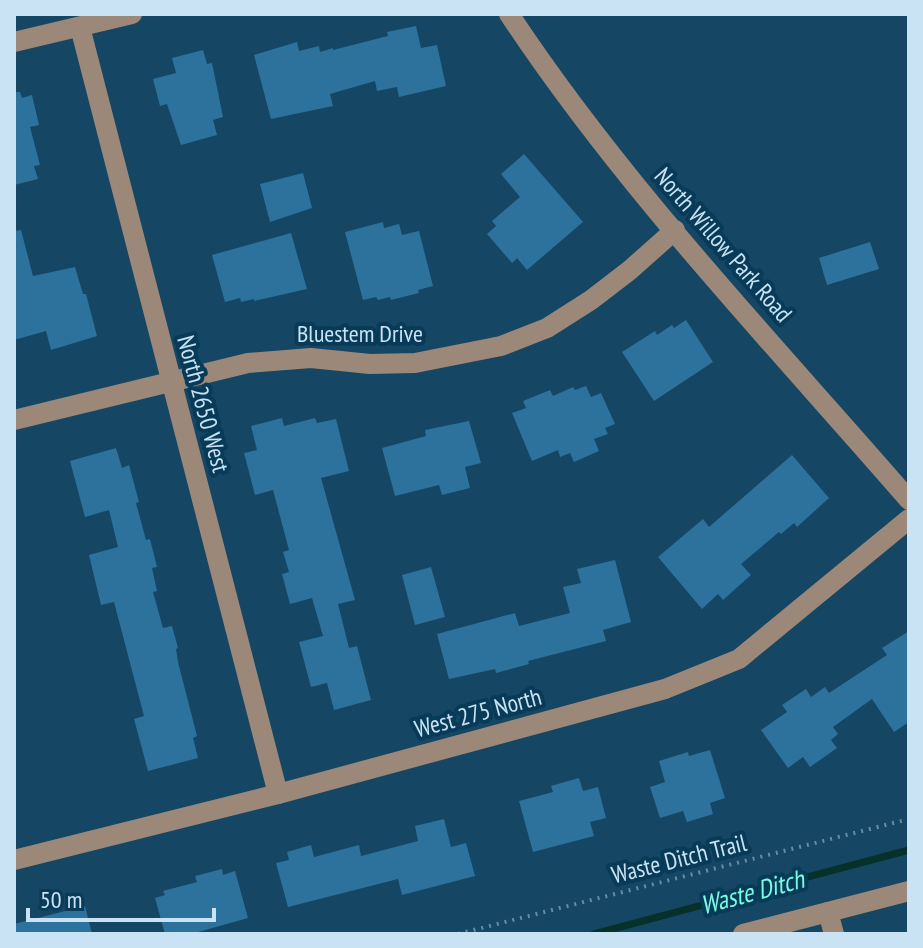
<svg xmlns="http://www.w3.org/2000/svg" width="923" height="948" font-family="'PT Sans Narrow',sans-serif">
<rect width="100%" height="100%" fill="#154663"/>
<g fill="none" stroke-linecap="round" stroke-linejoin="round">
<polyline stroke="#05312a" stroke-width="7" points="594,934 909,850"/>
</g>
<g fill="#2c729d">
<polygon points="416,26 421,48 437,45 446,86 399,97 397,87 377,91 375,81 330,94 333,106 271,119 254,55 297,42 299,51 319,46 320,52 333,48 333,50 388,36 387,32"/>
<polygon points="203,50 207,64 212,63 223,117 213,120 217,135 181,145 167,104 160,106 153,79 176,73 172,58"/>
<polygon points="14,92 20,92 22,98 32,95 39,125 30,127 40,165 34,166 38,179 14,185"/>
<polygon points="524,154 583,222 527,270 517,258 512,263 487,234 496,226 492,221 520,197 501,174"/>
<polygon points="303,173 312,208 270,222 260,184"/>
<polygon points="383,222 384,228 399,224 402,235 419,231 433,286 418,290 419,293 391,300 390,297 378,300 376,297 363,300 345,232"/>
<polygon points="21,230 33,276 75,267 83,294 86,294 97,336 51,350 46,331 14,340 14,231"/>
<polygon points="291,233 307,289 254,301 254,299 241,302 240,298 225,302 212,255"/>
<polygon points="870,242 879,269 827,285 819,258"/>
<polygon points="686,320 713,362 654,401 622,352 655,331 657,335 672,325 674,328"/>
<polygon points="586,386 591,397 601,393 615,424 605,428 608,434 594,439 599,451 574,462 570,453 560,457 558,450 532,461 512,413 526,408 523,401 550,390 553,396 573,387 575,390"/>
<polygon points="282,418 284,426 315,418 317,423 336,419 349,471 321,478 355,600 338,604 349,648 357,646 371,700 334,710 327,683 311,687 299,642 323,636 312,598 290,604 282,574 289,572 283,552 289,550 273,490 255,495 244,453 257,450 251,426"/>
<polygon points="469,421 481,463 465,467 470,488 442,495 439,485 395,496 382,448 426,436 425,430"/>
<polygon points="116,448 122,468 129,465 139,502 136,503 146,540 150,539 157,567 152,568 157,591 153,592 163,628 172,626 178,648 176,649 178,662 197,736 193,738 198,758 148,771 134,719 144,716 114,602 101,605 89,555 118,547 109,510 85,517 70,461"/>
<polygon points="792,455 829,498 797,527 794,523 781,534 779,532 741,564 751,575 723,600 718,594 702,609 658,557 703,519 709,527"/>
<polygon points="615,560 631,622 603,630 606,641 528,661 529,664 496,673 495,669 449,679 437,634 515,613 519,626 570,613 563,587 581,583 577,569"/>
<polygon points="431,567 445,617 415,625 402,575"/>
<polygon points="909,631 909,722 894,732 872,699 833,727 838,734 831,740 837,748 810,767 803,757 788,768 761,730 787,712 782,705 806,689 811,697 825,687 829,693 887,655 882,648"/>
<polygon points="710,750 725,798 710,803 713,814 687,822 683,811 660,818 650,787 665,782 659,761 688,752 689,756"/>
<polygon points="579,778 583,791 598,787 606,818 590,822 594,836 533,852 519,801 553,792 551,786"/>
<polygon points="444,819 451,847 466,843 475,876 402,895 398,879 288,907 276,863 289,860 287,852 311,845 314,857 359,845 361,856 418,841 415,826"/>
<polygon points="222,869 223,875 235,871 248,918 191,934 165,934 155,898 165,895 163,891 197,882 195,876"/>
<polygon points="85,906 92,934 14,934 14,924"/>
</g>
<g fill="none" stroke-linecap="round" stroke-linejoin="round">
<polyline stroke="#668ca4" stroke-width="4" stroke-dasharray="2 6" stroke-linecap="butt" points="458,934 909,819"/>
<g stroke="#9c8879" stroke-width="20">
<path d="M509 14C624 188 773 343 909 500"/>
<polyline points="80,27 278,794"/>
<polyline points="14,42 132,14"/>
<polyline points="14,420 248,363 311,358 370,364 415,363 501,346 547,328 591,300 630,270 675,230"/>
<polyline points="14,860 278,794 665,689 739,659 909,519"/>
<polyline points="828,912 834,934"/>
<polyline points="743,934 909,891"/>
</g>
</g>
<g text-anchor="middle" stroke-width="8" stroke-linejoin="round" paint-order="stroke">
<g font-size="24" fill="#c9e2f4" stroke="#073b58">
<text transform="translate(723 245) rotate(49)" y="8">North Willow Park Road</text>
<text x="360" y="342">Bluestem Drive</text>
<text transform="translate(203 404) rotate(75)" y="8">North 2650 West</text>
<text transform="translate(478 713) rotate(-15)" y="8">West 275 North</text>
<text transform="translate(679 859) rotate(-14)" y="8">Waste Ditch Trail</text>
</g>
<g font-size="26" font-style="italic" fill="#79fae2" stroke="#073b58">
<text transform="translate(752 892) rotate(-15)" y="9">Waste Ditch</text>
</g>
</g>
<rect width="923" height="948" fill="none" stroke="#c9e2f4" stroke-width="32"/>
<path d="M28 908v12h186v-12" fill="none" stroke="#c9e2f4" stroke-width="4"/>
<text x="40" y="908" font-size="24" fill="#c9e2f4" stroke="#073b58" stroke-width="6" paint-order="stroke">50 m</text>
</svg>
